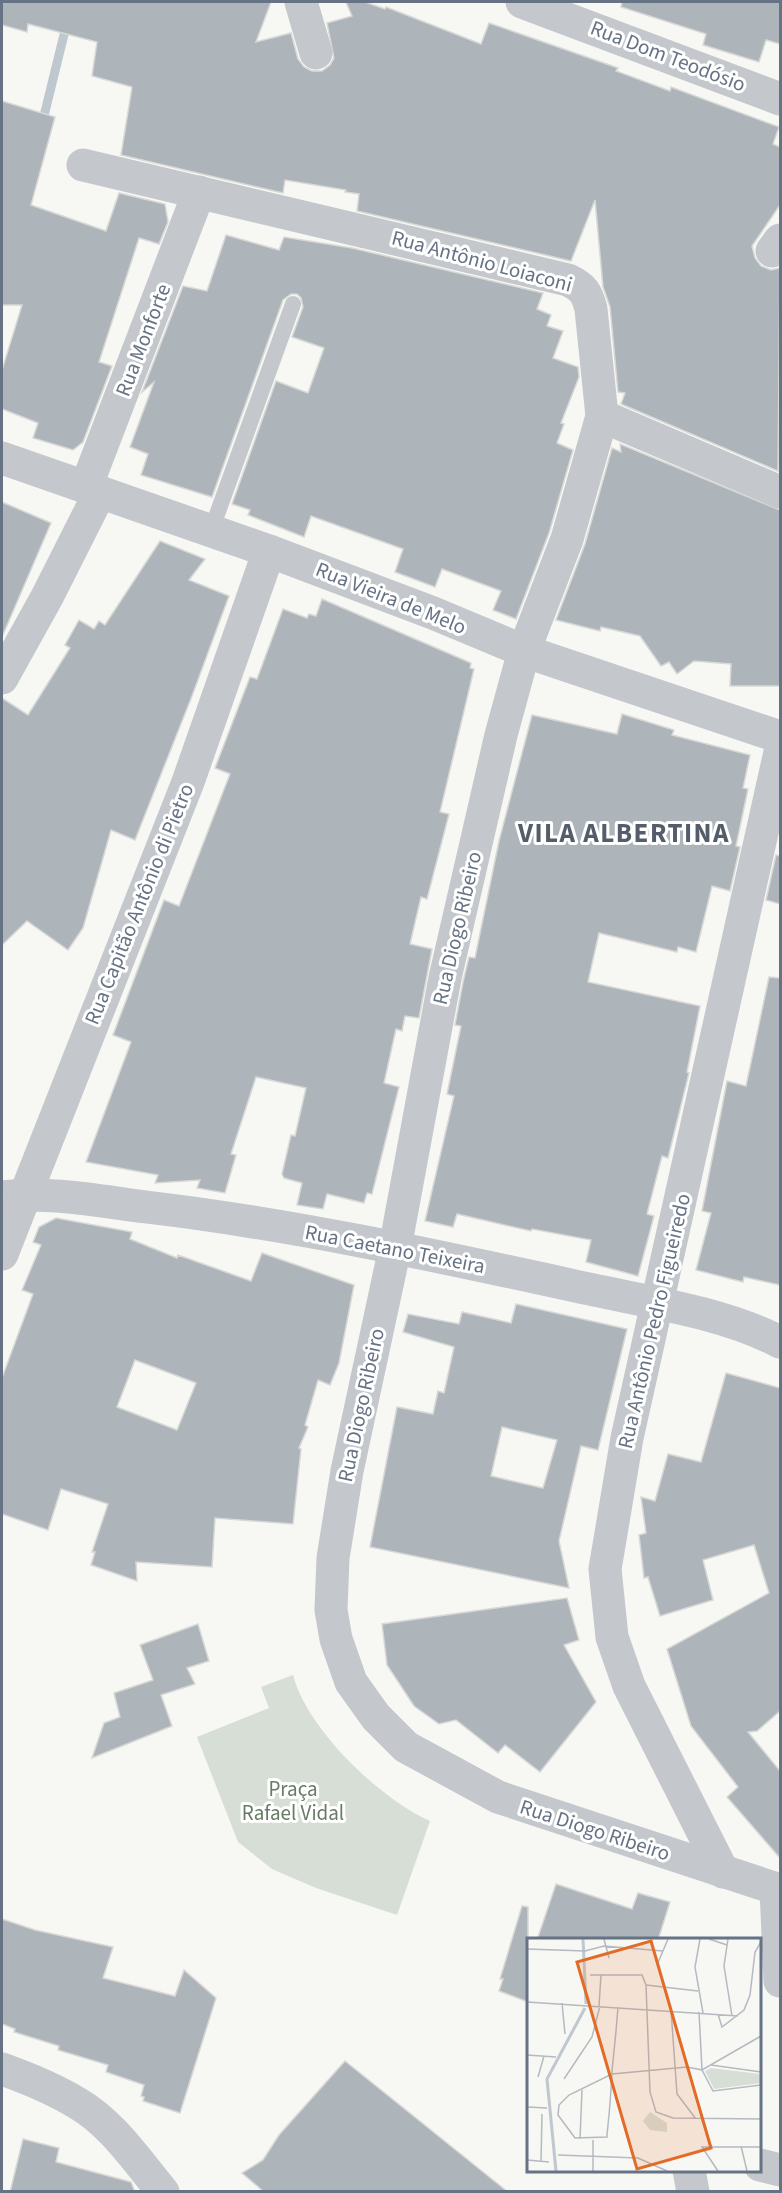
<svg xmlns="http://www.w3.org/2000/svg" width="782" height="2193" font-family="'Source Sans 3',sans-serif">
<rect width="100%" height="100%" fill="#f7f7f4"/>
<path fill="#d7ded5" d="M293 1675C307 1729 380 1799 430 1821L397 1915 316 1888 272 1869 238 1842 197 1737 269 1708 261 1687Z"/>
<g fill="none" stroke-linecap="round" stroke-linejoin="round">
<polyline stroke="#c0c8cf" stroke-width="9" points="42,124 72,2"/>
</g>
<g fill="#adb4ba" stroke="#d8d9d6" stroke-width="1.5" fill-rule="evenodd">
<polygon points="2,2 271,2 256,42 291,33 298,59 304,67 312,71 322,71 330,65 334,58 327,23 352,16 346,2 365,2 385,9 386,7 481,44 489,23 618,68 616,71 670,91 671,87 779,127 773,144 780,147 780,205 752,246 755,258 761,266 771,270 780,268 778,471 621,404 625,393 618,392 610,307 603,287 595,200 571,261 357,211 359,194 345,192 346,190 285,180 283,193 121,155 132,87 92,76 97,42 28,24 27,32 2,25"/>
<polygon points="622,2 780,2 780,44 766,40 759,62 703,45 706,34 621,7"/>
<polygon points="2,101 55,117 31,205 106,231 119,193 165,204 168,222 159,244 139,238 99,362 112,366 83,442 73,450 33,438 38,423 2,409 2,370 22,305 2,305"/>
<polygon points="226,235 279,250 284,237 352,248 543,293 537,309 551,315 547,326 563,331 553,358 578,367 579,377 561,423 564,424 557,443 573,450 549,533 516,619 493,610 501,591 442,569 435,587 395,572 403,549 311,516 304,537 248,515 250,510 232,504 276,381 308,393 324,348 292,337 303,307 301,298 297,294 291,294 283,300 212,497 141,475 148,454 130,447 154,382 142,392 183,286 207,291"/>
<polygon points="620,444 780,510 780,686 730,686 731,664 694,661 677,674 669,662 661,666 640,636 601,627 600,631 556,620 585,544 612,448 621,452"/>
<polygon points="2,502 51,523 2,637"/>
<polygon points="160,541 205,559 189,580 229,596 192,696 135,840 111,830 83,928 68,950 27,921 2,945 2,698 28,715 70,648 65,645 79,620 94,629 99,621 105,625"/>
<polygon points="322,599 471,663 470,668 474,669 440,812 449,814 427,899 421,897 410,944 432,949 419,1018 405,1016 402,1031 396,1029 384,1083 399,1087 372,1194 367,1193 364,1203 327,1194 323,1209 297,1205 302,1183 284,1178 282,1174 291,1135 295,1136 306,1088 256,1077 231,1154 236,1155 225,1193 197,1188 200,1180 155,1183 158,1175 86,1162 131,1042 113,1035 164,900 179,906 230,774 215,768 250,677 257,679 283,609 307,618 309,614 316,616"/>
<polygon points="622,714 674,730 672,735 750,755 743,788 748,789 736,846 740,847 730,891 712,886 696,952 678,947 677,952 599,933 588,982 700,1006 687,1072 689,1073 668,1158 662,1156 647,1214 654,1216 638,1276 586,1262 591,1240 532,1229 531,1231 457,1214 453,1227 425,1221 454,1096 447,1094 461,1026 455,1025 463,982 469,957 475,958 499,841 532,715 617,734"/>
<polygon points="776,855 780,856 780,904 766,900"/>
<polygon points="769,977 780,978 780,1285 744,1277 743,1282 696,1270 711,1213 702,1211 727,1081 746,1086"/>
<path d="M56 1218 132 1232 130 1239 177 1258 178 1255 251 1281 262 1253 354 1285 339 1363 330 1385 318 1380 305 1425 308 1427 299 1448 301 1449 293 1524 215 1518 212 1567 136 1562 137 1581 91 1565 95 1552H92L108 1504 61 1489 48 1530 2 1514V1378L33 1294 22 1290 41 1245 33 1242 39 1227ZM135 1360 196 1383 177 1430 117 1407Z"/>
<path d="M516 1304 627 1329 598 1450 581 1446 559 1541 569 1588 370 1547 397 1407 433 1414 438 1391 444 1393 454 1347 403 1332 408 1314 459 1324 462 1312 511 1323ZM502 1427 557 1440 543 1488 491 1476Z"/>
<polygon points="726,1373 780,1388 780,1711 757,1731 748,1732 780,1771 780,1858 727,1797 738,1787 691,1726 667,1649 769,1593 754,1545 703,1560 713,1600 660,1616 648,1577 644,1578 639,1535 646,1533 641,1497 655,1501 668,1454 701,1462"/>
<polygon points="567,1598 579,1640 564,1645 596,1702 540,1772 505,1745 498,1753 456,1720 439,1724 414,1706 387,1665 382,1624"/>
<polygon points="198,1624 209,1661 187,1668 195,1684 161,1695 172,1726 92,1758 104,1723 120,1717 114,1693 153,1680 140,1645"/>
<polygon points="556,1884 632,1909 638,1893 670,1902 658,1940 537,1940"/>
<polygon points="522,1906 528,1907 528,2002 499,1991 503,1979 500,1979"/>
<polygon points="2,1919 35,1930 113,1947 103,1978 175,1996 184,1970 216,1998 180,2113 143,2101 144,2097 141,2096 144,2085 106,2072 108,2065 58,2050 59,2046 14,2032 15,2029 2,2024"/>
<polygon points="345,2061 508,2192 264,2192 242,2173 263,2160 279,2135"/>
<polygon points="23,2139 59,2148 56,2162 131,2182 135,2192 10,2192"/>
</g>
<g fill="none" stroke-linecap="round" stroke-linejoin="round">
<polyline stroke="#c4c7cb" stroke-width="16" points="211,531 293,304"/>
<g stroke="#c4c7cb" stroke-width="33">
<polyline points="301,2 316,53"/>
<polyline points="522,2 780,99"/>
<path d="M83 165 568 280C583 287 587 293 591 309L602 416 567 539 524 651 501 735 445 978 395 1248 347 1471 333 1558 331 1610 336 1639 351 1682 376 1717 406 1747 498 1797 780 1890"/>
<polyline points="772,251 780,240"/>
<polyline points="602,416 780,492"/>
<polyline points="2,458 269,551 433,613 524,651 780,737"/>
<polyline points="86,487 199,192"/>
<polyline points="2,678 47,597 100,492"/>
<path d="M2 1197C49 1191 99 1201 146 1207 291 1224 433 1255 575 1286 641 1301 720 1311 780 1342"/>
<polyline points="2,1254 188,782 269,551"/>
<polyline points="723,1872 629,1686 612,1637 605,1569 627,1438 780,752"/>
<polyline points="776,1889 780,1981"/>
<path d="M2 2069C27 2078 54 2089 77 2103 112 2123 137 2161 163 2192"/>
<polyline points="760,2165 780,2170"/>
<polyline points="689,2170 693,2192"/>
</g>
</g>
<g text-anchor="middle" stroke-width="6" stroke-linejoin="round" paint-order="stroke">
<g font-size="21" fill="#667385" stroke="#fff">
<text transform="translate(668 56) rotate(21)" y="7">Rua Dom Teodósio</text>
<text transform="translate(482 261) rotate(15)" y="7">Rua Antônio Loiaconi</text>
<text transform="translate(143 340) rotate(-69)" y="7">Rua Monforte</text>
<text transform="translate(391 598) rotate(22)" y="7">Rua Vieira de Melo</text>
<text transform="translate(139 904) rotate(-68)" y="7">Rua Capitão Antônio di Pietro</text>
<text transform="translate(457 928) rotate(-77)" y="7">Rua Diogo Ribeiro</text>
<text transform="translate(395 1249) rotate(11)" y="7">Rua Caetano Teixeira</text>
<text transform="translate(654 1321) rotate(-77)" y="7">Rua Antônio Pedro Figueiredo</text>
<text transform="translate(361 1405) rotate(-78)" y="7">Rua Diogo Ribeiro</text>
<text transform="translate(595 1830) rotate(18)" y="7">Rua Diogo Ribeiro</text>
</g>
<g font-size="21" fill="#677c65" stroke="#fff">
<text x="293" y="1796">Praça<tspan x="293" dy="24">Rafael Vidal</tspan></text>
</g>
<g font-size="27" font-weight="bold" letter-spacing="1.5" fill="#545d6a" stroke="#fff">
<text x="624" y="842">VILA ALBERTINA</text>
</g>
</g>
<g transform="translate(527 1938)">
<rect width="234" height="234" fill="#f7f7f4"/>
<path d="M184 130 233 136 234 145 187 151 178 133ZM123 174 140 185V194L123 192 116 183Z" fill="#d7ded5"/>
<path fill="none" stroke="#c0c8cf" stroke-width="3" d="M56 1 59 66M29 233 20 141 58 70"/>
<path fill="none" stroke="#b4bac1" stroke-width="1.5" d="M77 1 82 20M173 1 168 29 176 75M182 1 200 7M201 1 197 28 205 78M0 11 58 13 77 8 136 13M130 27 141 1M63 37H115L119 47 123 154 129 174 146 180 234 181M119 47 171 53M0 64 211 78M35 65 38 96M72 68 74 37M91 69 89 93 85 133V136L83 166 81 187 80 197V199L48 200 31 177 32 167 42 157 85 136 160 129 175 132 186 153 234 147M144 72 150 156 169 181M172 74 175 132 234 98M191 76 195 89 217 72 223 57 228 14 234 4M0 117 29 119M184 127 234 134M11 139 17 118M37 141 65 99 73 68M0 169 20 170M175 182 184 208M53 201 55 152M214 208 220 233M31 217 111 220 140 233M0 222 22 224M14 223 15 176M66 233V202M191 233 175 209H234"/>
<path fill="#e26b28" fill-opacity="0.15" stroke="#e26b28" stroke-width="3" d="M124 3 184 210 110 231 50 24Z"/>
<rect width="234" height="234" fill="none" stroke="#667385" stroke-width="3"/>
</g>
<rect width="782" height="2193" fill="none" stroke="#667385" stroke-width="6"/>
</svg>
